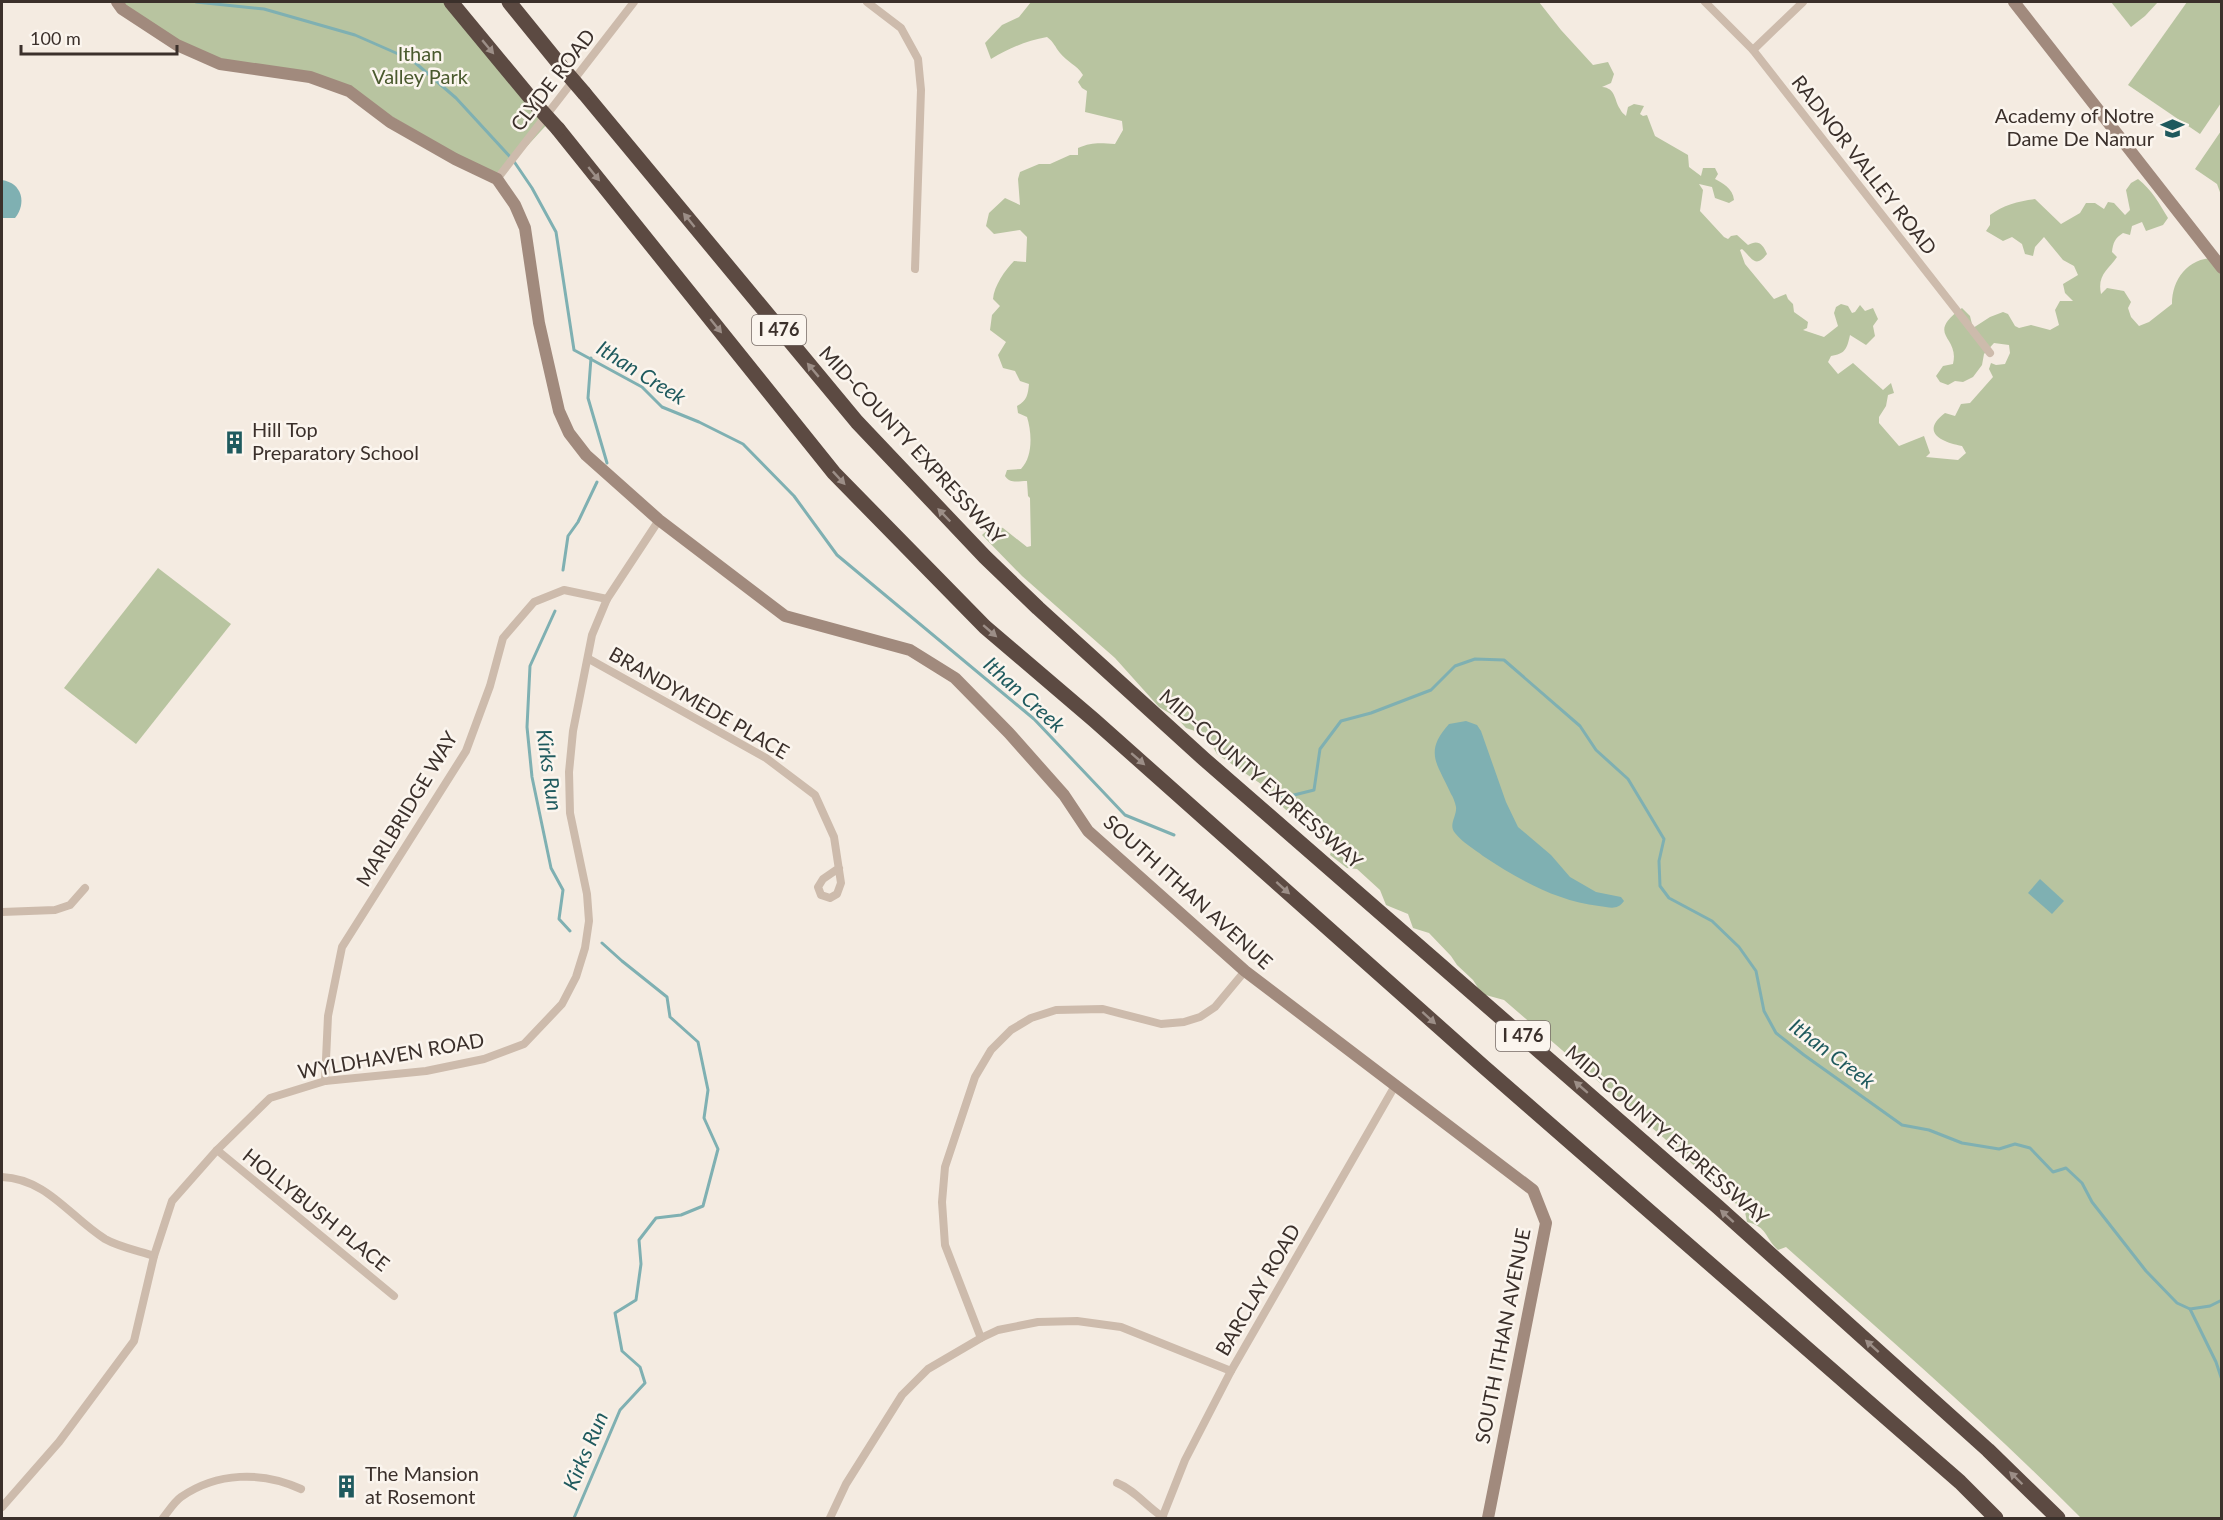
<svg xmlns="http://www.w3.org/2000/svg" width="2223" height="1520" font-family="Lato,sans-serif">
<rect width="100%" height="100%" fill="#f4ebe1"/>
<g fill="#b8c4a0">
<polygon points="117,2 447,2 551,120 497,179 349,91 220,64 177,45"/>
<path d="M1031 2H1539L1561 30 1593 65 1608 62 1614 74 1611 83 1602 87C1616 88 1614 100 1620 109 1621 112 1624 114 1626 116L1628 107 1634 104 1644 106 1640 114 1643 116 1647 115 1655 136 1688 155 1689 167 1701 176 1703 168H1715L1718 174 1715 179C1722 183 1733 188 1734 200L1729 203 1715 198 1712 187 1699 184 1703 190 1700 211 1724 237 1728 239 1731 236 1737 235 1748 245C1758 239 1763 244 1767 254 1755 269 1752 258 1742 249L1740 250 1745 264 1774 299 1786 294 1788 299 1793 304 1794 312 1808 322 1807 328 1803 330 1824 337 1838 326 1834 313 1836 307 1841 304 1848 306 1852 313 1855 312 1860 305 1865 311 1873 308 1878 319 1873 326 1875 336 1866 345 1850 335C1847 349 1845 354 1831 356L1828 362 1838 374 1853 363 1883 390 1891 383 1894 393 1888 395 1886 406 1879 417V423L1899 446 1924 436 1930 453 1926 457 1958 460 1966 453 1962 446C1941 442 1920 432 1945 413L1955 416 1961 404 1970 403 1993 377 1989 369 1991 363 1996 365 2005 364 2010 353 2009 345 1994 343 1984 354 1982 365 1973 377 1963 382 1955 381 1948 385 1940 382 1936 376 1943 366 1953 364C1960 335 1924 336 1962 308L1970 316 1973 328 1990 317 2003 312 2008 314 2015 326 2019 328 2031 325 2050 330 2059 325 2055 310 2060 301H2073L2065 293 2063 284 2078 275 2074 266 2063 260 2044 237 2035 247 2033 256 2025 254 2022 244 2012 237 2003 241 1986 231 1990 225V215C2003 205 2019 201 2035 199L2061 224 2080 213 2086 203H2095L2104 209 2108 202 2114 203 2125 215 2130 210 2126 190 2131 183 2138 179C2152 190 2159 203 2168 218L2163 225 2146 231 2142 222 2132 226 2130 235 2123 233C2115 238 2113 243 2112 252L2117 257C2108 270 2097 275 2101 294L2107 288 2124 291 2131 302 2128 308 2131 317 2139 326 2149 322 2172 304C2172 279 2188 258 2214 258L2221 268V1518H2081C1987 1423 1886 1336 1786 1247L1778 1250C1764 1237 1768 1227 1747 1222L1745 1212 1665 1139 1504 1000 1482 994 1473 980 1457 965 1451 956 1429 933 1413 928 1408 914 1386 905 1380 890 1357 869 1347 868 1330 855 1332 848 1314 835 1275 800 1261 784 1217 754 1209 740 1201 733 1186 728 1176 717 1159 707 1115 658 1022 576 982 535 993 525 1003 528 1027 547 1031 546 1030 498 1028 496 1027 481C1018 481 1010 484 1005 476L1007 470 1021 469C1033 457 1032 433 1027 417L1018 413 1017 406C1027 401 1028 394 1029 384L1020 381 1015 371 1003 368 998 355 1006 342 990 330 992 315 1000 306 993 299C994 286 1005 270 1014 261L1026 262 1027 237 1020 230 994 234 986 226 989 213 1005 198 1020 205 1018 179 1020 172 1039 164H1050L1070 155H1078V148C1092 142 1100 143 1115 144L1123 130 1122 121 1085 112 1087 91 1082 88 1078 82 1083 75C1077 65 1067 62 1060 53 1055 47 1054 42 1047 37 1026 41 1009 48 991 59L985 43 1002 25 1019 17Z"/>
<polygon points="2111,2 2158,2 2145,16 2131,27"/>
<polygon points="2187,2 2221,2 2221,103 2200,134 2128,85"/>
<polygon points="2221,131 2221,195 2217,184 2195,169"/>
<polygon points="158,568 231,624 136,744 64,688"/>
</g>
<g fill="#7fb0b2">
<path d="M2 180C22 183 27 203 15 218H2Z"/>
<path d="M1466 721 1477 725 1481 731 1506 802 1518 827 1551 855 1570 877 1596 892 1621 897 1624 901C1617 911 1609 907 1599 906 1556 901 1518 879 1483 856 1474 849 1462 842 1455 833 1448 825 1457 816 1456 807 1455 802 1453 797 1451 794 1438 764 1423 753 1449 724Z"/>
<polygon points="2040,879 2064,901 2052,914 2028,893"/>
</g>
<g fill="none" stroke-linecap="round" stroke-linejoin="round">
<g stroke="#7fb0b2" stroke-width="3">
<polyline points="196,2 264,9 355,35 412,60 456,98 513,160 532,188 556,232 574,350 642,387 662,407 699,422 743,444 794,496 837,555 1034,719 1125,815 1174,835"/>
<polyline points="591,358 588,398 607,463"/>
<polyline points="563,570 568,536 578,522 597,482"/>
<polyline points="555,611 530,666 527,727 532,777 551,868 563,890 559,919 570,931"/>
<polyline points="1282,798 1314,790 1320,749 1341,721 1371,713 1431,690 1455,666 1475,659 1504,660 1580,726 1596,750 1628,779 1664,839 1659,861 1660,886 1669,898 1712,921 1739,947 1756,971 1764,1011 1776,1033 1804,1055 1902,1125 1929,1130 1962,1143 1999,1149 2015,1144 2030,1148 2053,1172 2066,1168 2082,1183 2092,1202 2146,1271 2177,1303 2190,1309 2216,1362 2222,1380"/>
<polyline points="2190,1309 2210,1306 2222,1300"/>
<polyline points="574,1518 620,1410 645,1383 640,1367 622,1351 615,1313 636,1300 641,1264 639,1240 656,1218 681,1215 703,1206 718,1149 704,1118 708,1090 698,1042 670,1017 667,997 622,961 602,943"/>
</g>
<g stroke="#cdbbac" stroke-width="8">
<polyline points="867,2 901,28 918,59 921,90 915,269"/>
<polyline points="1705,2 1753,50 1990,353"/>
<polyline points="1753,50 1803,2"/>
<polyline points="497,179 634,2"/>
<polyline points="589,659 766,758 815,795 834,837 841,883 837,894 830,898 821,895 818,887 823,879 839,868"/>
<polyline points="2,912 55,910 70,905 85,888"/>
<polyline points="325,1081 328,1016 342,947 466,751 490,686 503,638 534,602 564,590 607,599"/>
<polyline points="217,1150 394,1296"/>
<path d="M2 1177C47 1179 70 1217 105 1239 119 1247 139 1251 154 1256"/>
<polyline points="981,1338 945,1245 942,1202 945,1167 975,1077 991,1050 1011,1030 1031,1018 1056,1010 1103,1009 1161,1024 1184,1022 1200,1017 1215,1007 1245,971"/>
<path d="M1117 1483C1135 1490 1147 1507 1163 1517"/>
<polyline points="2,1507 59,1442 134,1341 154,1256 172,1201 217,1150 270,1098 325,1081 426,1071 484,1059 524,1044 562,1004 576,977 585,948 589,921 587,894 570,813 569,772 573,731 592,635 607,599 659,520"/>
<path d="M163 1518C168 1512 174 1502 181 1497 217 1472 262 1471 301 1489"/>
<polyline points="830,1518 846,1484 902,1395 928,1369 981,1338 998,1330 1038,1322 1077,1321 1121,1327 1231,1371"/>
<polyline points="1162,1518 1185,1460 1231,1371 1396,1084"/>
</g>
<g stroke="#a18a7d" stroke-width="12">
<polyline points="117,2 122,9 177,45 220,64 310,77 349,91 390,122 455,159 497,179 515,205 525,228 539,323 559,411 569,433 586,455 659,520 785,616 910,650 955,678 1009,733 1064,795 1088,831 1245,971 1533,1190 1546,1223 1488,1518"/>
<polyline points="2014,2 2222,268"/>
</g>
<g stroke="#5c4a42" stroke-width="15">
<polyline points="451,2 538,107"/>
<polyline points="509,2 565,71"/>
<polyline points="584,93 857,422 985,557 1038,608 1204,759 1718,1207 1988,1450 2058,1518"/>
<polyline points="558,129 834,473 985,627 1094,720 1484,1067 1960,1482 1996,1518"/>
</g>
<g stroke="#5c4a42" stroke-width="15">
<polyline points="565,71 584,93"/>
<polyline points="538,107 558,129"/>
</g>
</g>
<defs><path id="oneway-solid" d="M-6-.8H1V-3.2L6.5 0L1 3.2V.8H-6Z" transform="scale(1.5)"/></defs>
<g fill="#9c8e87">
<use href="#oneway-solid" transform="translate(488 47) rotate(50)"/>
<use href="#oneway-solid" transform="translate(594 174) rotate(51)"/>
<use href="#oneway-solid" transform="translate(689 220) rotate(-129)"/>
<use href="#oneway-solid" transform="translate(716 326) rotate(51)"/>
<use href="#oneway-solid" transform="translate(813 370) rotate(-130)"/>
<use href="#oneway-solid" transform="translate(839 478) rotate(47)"/>
<use href="#oneway-solid" transform="translate(944 515) rotate(-134)"/>
<use href="#oneway-solid" transform="translate(990 631) rotate(41)"/>
<use href="#oneway-solid" transform="translate(1138 759) rotate(41)"/>
<use href="#oneway-solid" transform="translate(1283 888) rotate(42)"/>
<use href="#oneway-solid" transform="translate(1429 1018) rotate(42)"/>
<use href="#oneway-solid" transform="translate(1581 1087) rotate(-139)"/>
<use href="#oneway-solid" transform="translate(1727 1216) rotate(-138)"/>
<use href="#oneway-solid" transform="translate(1872 1346) rotate(-138)"/>
<use href="#oneway-solid" transform="translate(2016 1478) rotate(-136)"/>
</g>
<defs>
<symbol id="school-bare" viewBox="-9 -9 18 18"><path d="M0-5L7-2L0 1L-7-2ZM-4 1L0 2.5L4 1V4Q0 6-4 4Z" fill="#1f5a5e" stroke="#fbf5ee" stroke-width="2.5" paint-order="stroke"/></symbol>
<symbol id="building-bare" viewBox="-9 -9 18 18"><path d="M-4-6H4V6H1V3H-1V6H-4ZM-2.5-4.3h1.7v1.8h-1.7ZM.8-4.3h1.7v1.8H.8ZM-2.5-1h1.7V.8h-1.7ZM.8-1h1.7V.8H.8Z" fill="#1f5a5e" stroke="#fbf5ee" stroke-width="2.5" paint-order="stroke"/></symbol>
</defs>
<g fill-rule="evenodd">
<use href="#school-bare" x="2156" y="112" width="33" height="33"/>
<use href="#building-bare" x="218" y="426" width="33" height="33"/>
<use href="#building-bare" x="330" y="1470" width="33" height="33"/>
</g>
<g text-anchor="middle" stroke-width="5" stroke-linejoin="round" paint-order="stroke">
<g fill="#fbf5ee" stroke="#756b66" stroke-width="1.5">
<rect x="752" y="315" width="54" height="30" rx="4.5"/>
<rect x="1496" y="1021" width="54" height="30" rx="4.5"/>
</g>
<g font-size="18" font-weight="bold" fill="#3b302b">
<text x="779" y="336">I 476</text>
<text x="1523" y="1042">I 476</text>
</g>
<g font-size="20" fill="#4a5a2e" stroke="#fbf5ee">
<text x="420" y="61">Ithan<tspan x="420" dy="23">Valley Park</tspan></text>
</g>
<g font-size="20" fill="#3b302b" stroke="#fbf5ee">
<text transform="translate(553 80) rotate(-52)" y="7">CLYDE ROAD</text>
<text transform="translate(1864 165) rotate(52)" y="7">RADNOR VALLEY ROAD</text>
<text transform="translate(912 445) rotate(47)" y="7">MID-COUNTY EXPRESSWAY</text>
<text transform="translate(699 703) rotate(30)" y="7">BRANDYMEDE PLACE</text>
<text transform="translate(1261 779) rotate(41)" y="7">MID-COUNTY EXPRESSWAY</text>
<text transform="translate(407 809) rotate(-59)" y="7">MARLBRIDGE WAY</text>
<text transform="translate(1188 892) rotate(42)" y="7">SOUTH ITHAN AVENUE</text>
<text transform="translate(391 1056) rotate(-10)" y="7">WYLDHAVEN ROAD</text>
<text transform="translate(1667 1135) rotate(41)" y="7">MID-COUNTY EXPRESSWAY</text>
<text transform="translate(316 1210) rotate(39)" y="7">HOLLYBUSH PLACE</text>
<text transform="translate(1258 1290) rotate(-60)" y="7">BARCLAY ROAD</text>
<text transform="translate(1503 1336) rotate(-79)" y="7">SOUTH ITHAN AVENUE</text>
</g>
<g font-size="20" fill="#3b302b" stroke="#fbf5ee" text-anchor="start">
<text x="2154" y="123" text-anchor="end">Academy of Notre<tspan x="2154" dy="23">Dame De Namur</tspan></text>
<text x="252" y="437">Hill Top<tspan x="252" dy="23">Preparatory School</tspan></text>
<text x="365" y="1481">The Mansion<tspan x="365" dy="23">at Rosemont</tspan></text>
</g>
<g font-size="21" font-style="italic" fill="#1f5a5e" stroke="#fbf5ee">
<text transform="translate(641 373) rotate(32)" y="7">Ithan Creek</text>
<text transform="translate(1024 695) rotate(42)" y="7">Ithan Creek</text>
<text transform="translate(549 770) rotate(82)" y="7">Kirks Run</text>
<text transform="translate(1832 1054) rotate(37)" y="7">Ithan Creek</text>
<text transform="translate(586 1451) rotate(-67)" y="7">Kirks Run</text>
</g>
</g>
<rect width="2223" height="1520" fill="none" stroke="#3b302b" stroke-width="6"/>
<path d="M21 45v9h156v-9" fill="none" stroke="#3b302b" stroke-width="3"/>
<text x="30" y="45" font-size="18" fill="#3b302b" stroke="#fbf5ee" stroke-width="4.5" paint-order="stroke">100 m</text>
</svg>
